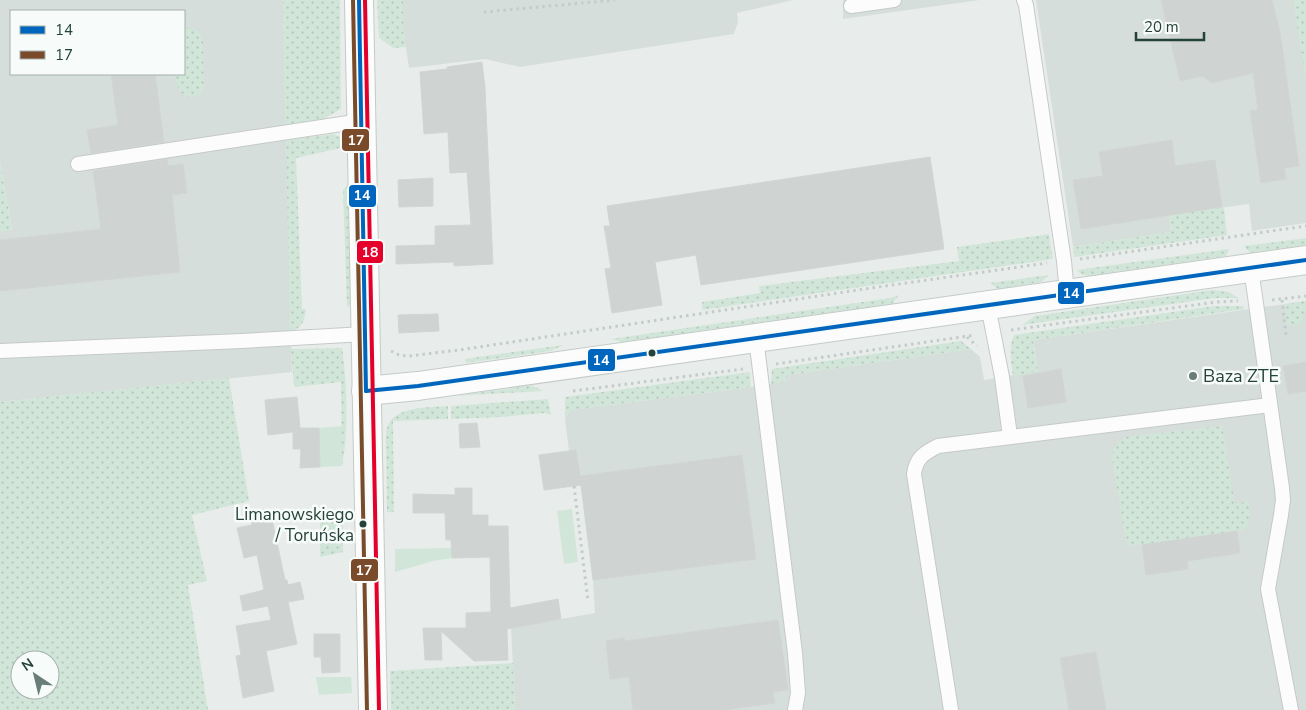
<svg xmlns="http://www.w3.org/2000/svg" width="1306" height="710" font-family="'Nunito Sans',sans-serif">
<defs>
<pattern id="grass-dots" width="8" height="8" patternUnits="userSpaceOnUse" patternTransform="scale(1.25)"><rect width="8" height="8" fill="#d1e6d8"/><path d="M2 2h.1M6 6h.1" fill="none" stroke="#b3c6ba" stroke-width="1.8" stroke-linecap="round"/></pattern>
</defs>
<rect width="100%" height="100%" fill="#e8edeb"/>
<g fill="#d6dedb" fill-rule="evenodd">
<path d="M0 0H283L292 372 0 402V231L12 229 0 162ZM11 11H184V74H11Z"/>
<polygon points="403,0 793,0 737,13 738,22 734,34 520,67 485,59 409,68 403,29"/>
<polygon points="843,0 980,0 843,19"/>
<polygon points="1036,0 1306,0 1306,223 1252,231 1249,204 1169,215 1171,232 1073,247"/>
<polygon points="1306,301 1306,710 515,710 511,628 595,613 593,580 576,450 569,451 565,419 570,410 751,387 787,381 787,375 971,349 980,357 984,380 1038,371 1033,340"/>
</g>
<g fill="url(#grass-dots)" fill-rule="evenodd">
<polygon points="283,0 340,0 341,109 323,119 285,127"/>
<polygon points="377,0 403,0 403,29 406,47 393,48 379,38"/>
<polygon points="1293,0 1306,0 1306,80"/>
<path d="M189 28 196 30 199 33 203 41 204 87 200 95C182 103 177 88 175 74H184V29Z"/>
<path d="M334 134 345 140 347 145 345 147 296 158 302 309H306C305 321 302 328 290 332L286 140Z"/>
<polygon points="0,162 12,230 0,231"/>
<polygon points="348,184 351,304 347,307 343,190"/>
<polygon points="1224,207 1227,235 1074,257 1073,247 1171,232 1169,215"/>
<polygon points="1049,234 1053,259 702,310 702,302 760,293 759,286 959,261 957,247"/>
<polygon points="1306,238 1306,245 1250,253 1244,246"/>
<polygon points="1229,249 1226,256 1088,276 1081,274 1077,270"/>
<polygon points="1049,275 1041,282 998,289 990,283"/>
<polygon points="1212,290 1229,292 1238,298 1215,298 1022,325 1035,316"/>
<polygon points="899,295 892,304 622,342 611,339 890,298"/>
<polygon points="1306,301 1306,309 1299,325 1287,326 1285,304"/>
<path d="M1214 306H1243L1244 309 1033 340 1038 371 1013 376C1011 361 1008 349 1014 335Z"/>
<polygon points="961,341 971,349 787,375 787,381 771,384 772,369"/>
<polygon points="563,345 551,351 466,363 465,359"/>
<path d="M342 348C347 381 349 433 342 466L341 382 294 387 291 349Z"/>
<polygon points="750,372 751,387 570,410 565,419 565,397"/>
<path d="M229 378 249 501 192 515 207 581 188 585 208 710H0V402ZM20 660H50V690H20Z"/>
<polygon points="528,386 533,386 543,391 454,396"/>
<polygon points="548,399 551,415 545,413 501,417 451,419 451,406"/>
<path d="M448 406V419L393 421 394 512H387L386 435C387 405 426 408 448 406Z"/>
<path d="M1222 426 1235 504 1249 501C1251 514 1252 527 1237 532L1236 531 1130 546 1125 538 1112 457C1114 448 1117 442 1126 437Z"/>
<polygon points="339,521 343,525 343,552 320,557 320,522"/>
<polygon points="513,663 515,710 391,710 390,671"/>
</g>
<g fill="#d1e6d8">
<polygon points="342,426 342,466 320,467 319,428"/>
<polygon points="572,509 578,562 564,564 557,511"/>
<polygon points="451,548 452,558 433,561 395,572 395,549"/>
<polygon points="316,677 351,677 352,693 319,695"/>
</g>
<g fill="#cfd4d2" stroke="#d1d6d4">
<polygon points="1161,0 1272,0 1280,32 1299,166 1284,168 1286,179 1261,183 1250,111 1258,110 1253,73 1212,83 1202,76 1180,81"/>
<polygon points="482,62 485,88 493,264 454,266 454,262 396,264 396,246 435,245 435,226 471,225 467,172 450,173 448,132 424,134 420,72 447,69 447,67"/>
<polygon points="111,74 155,74 164,142 91,153 87,130 118,125"/>
<polygon points="1172,140 1175,166 1215,160 1222,207 1081,229 1073,180 1103,176 1099,152"/>
<polygon points="930,157 944,249 701,285 696,255 655,262 662,305 612,313 605,269 611,268 604,226 610,226 607,206"/>
<polygon points="167,159 168,166 183,164 187,193 172,195 180,272 0,291 0,240 101,229 93,171"/>
<polygon points="433,178 433,206 399,207 398,180"/>
<polygon points="438,314 439,331 399,333 398,315"/>
<polygon points="1306,362 1306,391 1288,394 1283,366"/>
<polygon points="1061,369 1066,402 1028,408 1023,376"/>
<polygon points="297,397 300,428 319,428 320,467 300,468 301,449 293,449 293,432 268,435 265,400"/>
<polygon points="477,423 480,447 460,448 459,424"/>
<polygon points="576,450 580,476 742,455 756,559 593,580 581,485 544,490 539,455"/>
<polygon points="455,488 472,488 472,515 488,515 488,526 508,526 510,608 558,599 561,619 507,629 508,660 474,661 441,631 442,660 425,660 423,628 466,628 466,613 491,612 490,557 452,558 451,540 446,540 445,513 413,513 413,494 455,495"/>
<polygon points="270,510 285,580 287,580 288,585 300,582 304,599 288,602 297,644 266,651 274,691 243,698 236,656 241,655 236,626 271,620 268,606 243,611 240,596 264,590 257,555 244,558 237,528 252,525 250,514"/>
<polygon points="1237,531 1240,553 1187,561 1188,569 1146,575 1142,545"/>
<polygon points="778,620 788,690 773,692 775,703 724,710 633,710 629,677 610,679 606,641 624,638 625,641"/>
<polygon points="314,634 340,634 340,672 322,673 321,657 314,657"/>
<polygon points="1096,652 1106,710 1069,710 1060,658"/>
</g>
<g fill="none" stroke-linecap="round" stroke-linejoin="round">
<defs>
<g id="lane">
<polyline points="1024,0 1026,5 1064,261 1067,294"/>
<polyline points="851,6 894,0"/>
<polyline points="78,164 361,121"/>
<polyline points="1251,268 1282,488 1283,500 1281,515 1268,589 1291,710"/>
<polyline points="988,306 1002,377 1010,436"/>
<polyline points="756,338 795,653 798,693 795,710"/>
<polyline points="0,351 242,341 365,334"/>
<path d="M951 710 914 474C916 458 924 453 938 446L1270 405"/>
</g>
<g id="secondary">
<polyline points="359,0 373,710"/>
<polyline points="366,391 418,386 1306,260"/>
</g>
</defs>
<use href="#lane" stroke="#c5cac8" stroke-width="16"/>
<use href="#secondary" stroke="#c3cbc8" stroke-width="30"/>
<g stroke="#c3ccca" stroke-width="3" stroke-dasharray="2.5 4" stroke-linecap="butt">
<polyline points="484,12 615,0"/>
<polyline points="1080,259 1306,226"/>
<polyline points="1272,300 1306,296"/>
<polyline points="1282,300 1286,335"/>
<polyline points="1011,330 1216,302 1238,301"/>
<polyline points="967,337 977,346"/>
<polyline points="391,351 399,355 409,356 459,350 871,288 1047,263"/>
<polyline points="776,364 975,335"/>
<polyline points="573,391 743,369"/>
<polyline points="574,486 588,601"/>
</g>
<use href="#lane" stroke="#fcfcfc" stroke-width="14"/>
<use href="#secondary" stroke="#fcfcfc" stroke-width="28"/>
<defs>
<g id="bus-1">
<polyline points="359,0 366,391"/>
<polyline points="366,391 418,386 1306,260"/>
</g>
<polyline id="bus-2" points="353,0 367,710"/>
<polyline id="bus-3" points="365,0 379,710"/>
</defs>
<use href="#bus-1" stroke="#f7fbf9" stroke-width="8"/>
<use href="#bus-2" stroke="#f7fbf9" stroke-width="8"/>
<use href="#bus-3" stroke="#f7fbf9" stroke-width="8"/>
<use href="#bus-1" stroke="#0065bd" stroke-width="4"/>
<use href="#bus-2" stroke="#7a4b2a" stroke-width="4"/>
<use href="#bus-3" stroke="#e4002b" stroke-width="4"/>
</g>
<g fill="#24423a" stroke="#f7fbf9" stroke-width="2">
<circle cx="652" cy="353" r="4.5"/>
<circle cx="363" cy="524" r="4.5"/>
</g>
<circle fill="#697e78" stroke="#f7fbf9" stroke-width="2" cx="1193" cy="376" r="5"/>
<g text-anchor="middle" stroke-width="5" stroke-linejoin="round" paint-order="stroke">
<g font-size="17" fill="#24423a" stroke="#f7fbf9" text-anchor="end">
<text x="354" y="520">Limanowskiego<tspan x="354" dy="21">/ Toruńska</tspan></text>
</g>
<g font-size="18" fill="#24423a" stroke="#f7fbf9" text-anchor="start">
<text x="1203" y="382">Baza ZTE</text>
</g>
</g>
<g stroke="#f7fbf9" stroke-width="2">
<rect x="341" y="128" width="29" height="24" rx="5" fill="#7a4b2a"/>
<rect x="348" y="184" width="29" height="24" rx="5" fill="#0065bd"/>
<rect x="356" y="240" width="28" height="24" rx="5" fill="#e4002b"/>
<rect x="1057" y="281" width="28" height="24" rx="5" fill="#0065bd"/>
<rect x="587" y="348" width="29" height="24" rx="5" fill="#0065bd"/>
<rect x="350" y="558" width="29" height="24" rx="5" fill="#7a4b2a"/>
</g>
<g font-size="14" text-anchor="middle" font-weight="bold" fill="#fff">
<text x="356" y="145">17</text>
<text x="362" y="200">14</text>
<text x="370" y="257">18</text>
<text x="1071" y="298">14</text>
<text x="601" y="365">14</text>
<text x="364" y="575">17</text>
</g>
<rect x="10" y="10" width="175" height="65" fill="#f7fbf9" stroke="#a3b1ad"/>
<rect x="20" y="26" width="25" height="8" fill="#0065bd" stroke="#a3b1ad"/>
<text x="55" y="35" font-size="15" fill="#24423a">14</text>
<rect x="20" y="51" width="25" height="8" fill="#7a4b2a" stroke="#a3b1ad"/>
<text x="55" y="60" font-size="15" fill="#24423a">17</text>
<g transform="translate(35 675) rotate(325)"><circle r="24" fill="#f7fbf9" stroke="#a3b1ad"/>
<path d="M0-4L9 19L0 12L-9 19Z" fill="#697e78"/>
<text y="-8" font-size="14" font-weight="bold" text-anchor="middle" fill="#24423a">N</text>
</g>
<path d="M1136 32v8h68v-8" fill="none" stroke="#24423a" stroke-width="2.5"/>
<text x="1144" y="32" font-size="15" fill="#24423a" stroke="#f7fbf9" stroke-width="4" paint-order="stroke">20 m</text>
</svg>
